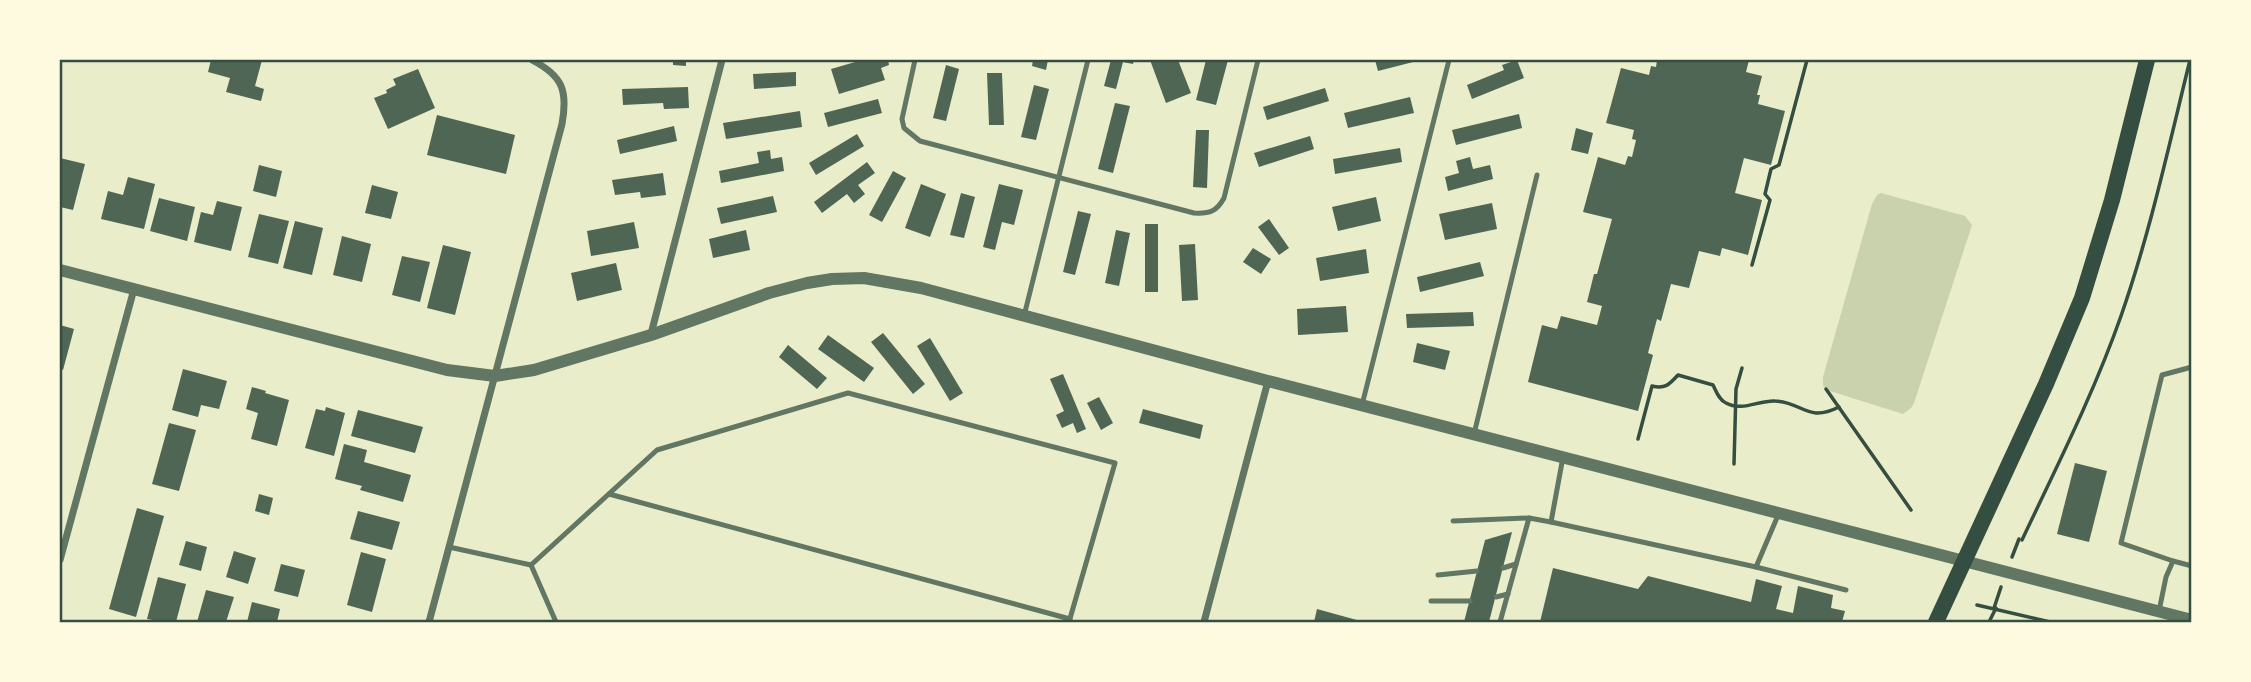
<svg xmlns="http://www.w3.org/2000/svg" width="2251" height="682" font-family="Inter,sans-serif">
<rect width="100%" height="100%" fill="#e9edc9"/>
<polygon fill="#cad2ad" points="1881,193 1965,216 1972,225 1914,403 1911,408 1903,414 1830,391 1823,386 1823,377 1872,204 1877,195"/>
<g fill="#4f6655">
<polygon points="211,60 262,60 255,86 264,89 261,101 226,92 230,78 208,72"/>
<polygon points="673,60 686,60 686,66 673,65"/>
<polygon points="862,60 888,60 889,65 881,68 885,80 839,94 831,69"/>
<polygon points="1033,60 1048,60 1046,70 1032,66"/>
<polygon points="1111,60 1134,60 1133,64 1123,62 1116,89 1104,86"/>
<polygon points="1150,60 1178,60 1191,93 1166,103"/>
<polygon points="1206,60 1228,60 1216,105 1196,100"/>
<polygon points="1375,60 1421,60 1378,71"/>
<polygon points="1517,60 1524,78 1472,99 1467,85 1504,70 1502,65"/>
<polygon points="1657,60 1673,62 1674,60 1749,60 1746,72 1762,76 1757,95 1760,95 1758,104 1785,111 1771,165 1744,158 1735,193 1762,200 1748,255 1722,248 1720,256 1699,251 1689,288 1671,284 1661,321 1657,319 1648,353 1653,355 1638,411 1528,382 1542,325 1557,329 1561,316 1597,325 1602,306 1587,302 1594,274 1597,274 1612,219 1583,212 1598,157 1625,165 1628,156 1632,157 1636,140 1632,139 1634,130 1606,123 1621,68 1649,75 1651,66 1656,67"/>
<polygon points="946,65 959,69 946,121 933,118"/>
<polygon points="418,69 435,108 388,129 374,98 387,93 386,90 396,85 393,79"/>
<polygon points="796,72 796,86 754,89 753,74"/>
<polygon points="987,73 1002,73 1004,125 989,125"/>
<polygon points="1034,85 1049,89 1036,140 1021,137"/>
<polygon points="688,87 689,108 664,109 663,103 623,105 622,89"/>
<polygon points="1325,88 1329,101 1267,120 1263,107"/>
<polygon points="1410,97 1414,113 1348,128 1344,113"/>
<polygon points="878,99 882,113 828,127 824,113"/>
<polygon points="1115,103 1130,106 1113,173 1098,169"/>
<polygon points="800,111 802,127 726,139 723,123"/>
<polygon points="1519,114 1522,128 1456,145 1452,130"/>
<polygon points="437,115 515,135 506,174 427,155"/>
<polygon points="674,126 677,141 620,154 617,140"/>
<polygon points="1576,128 1593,133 1588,154 1571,150"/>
<polygon points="1196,130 1209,130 1207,188 1193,187"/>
<polygon points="857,134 864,146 816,175 809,163"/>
<polygon points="1310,136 1314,149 1259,167 1254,153"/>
<polygon points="1400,148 1402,162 1335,174 1333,159"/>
<polygon points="770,150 771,159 782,157 784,171 721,183 719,171 759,163 757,152"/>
<polygon points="1470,157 1473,169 1490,165 1493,179 1448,191 1445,177 1459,173 1456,161"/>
<polygon points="60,158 85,164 73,210 60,207"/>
<polygon points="867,162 875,173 858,185 865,194 854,203 847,194 822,213 814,202"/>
<polygon points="259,165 282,171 276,197 253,191"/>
<polygon points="893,171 906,178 882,222 869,215"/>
<polygon points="663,173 666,195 641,198 640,192 615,195 612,180"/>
<polygon points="128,177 155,184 144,229 101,219 108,191 123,195"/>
<polygon points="921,184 946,194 930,237 905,228"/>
<polygon points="999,184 1023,190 1014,225 1002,222 995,250 983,247"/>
<polygon points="372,185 398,192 391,219 365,213"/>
<polygon points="961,193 975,197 964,238 950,235"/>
<polygon points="773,196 777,212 721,224 717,208"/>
<polygon points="1376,197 1381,221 1338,231 1332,207"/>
<polygon points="159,198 195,207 187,241 150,231"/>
<polygon points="217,201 242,207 231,251 194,242 201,212 213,215"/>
<polygon points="1492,203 1497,229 1445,240 1439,214"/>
<polygon points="1078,211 1091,214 1075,275 1063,272"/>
<polygon points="259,214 289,221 278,264 248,257"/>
<polygon points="1269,219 1289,248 1279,255 1258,227"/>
<polygon points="295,221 323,228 312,275 283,268"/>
<polygon points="634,222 639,248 591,256 587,231"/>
<rect x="1145" y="224" width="13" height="68"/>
<polygon points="746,230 750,250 713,258 709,239"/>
<polygon points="1116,230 1130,233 1119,286 1105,283"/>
<polygon points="342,236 371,244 362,282 333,275"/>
<polygon points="1195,244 1198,300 1182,301 1179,245"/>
<polygon points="443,245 471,252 455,315 427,308"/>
<polygon points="1253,248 1271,259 1261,274 1243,262"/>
<polygon points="1366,249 1369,273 1320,281 1316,258"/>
<polygon points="402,256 430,262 420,302 392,295"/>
<polygon points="1480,262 1484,276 1420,292 1417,277"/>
<polygon points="616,263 622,290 577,301 571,273"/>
<polygon points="1346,306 1348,332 1298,335 1297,309"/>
<polygon points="1473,312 1474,326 1407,328 1406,314"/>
<polygon points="60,325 74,329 63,370 60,369"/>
<polygon points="883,333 925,384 913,394 871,342"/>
<polygon points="828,335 874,368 864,382 818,349"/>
<polygon points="930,338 963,393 950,401 917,346"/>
<polygon points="1417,343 1450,351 1445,370 1413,362"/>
<polygon points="788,345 827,378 817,389 779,357"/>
<polygon points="183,369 227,381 219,409 201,405 198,417 172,410"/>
<polygon points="1063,374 1086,429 1077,433 1073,423 1062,428 1056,415 1064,411 1050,379"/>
<polygon points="252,387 266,391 265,393 289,400 277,446 251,439 258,413 246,409"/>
<polygon points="1099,397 1113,423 1101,430 1087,403"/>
<polygon points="326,407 345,413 334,456 305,448 316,409 325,411"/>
<polygon points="1143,409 1203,425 1200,439 1139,423"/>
<polygon points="358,410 423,427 415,453 351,436"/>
<polygon points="169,423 196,430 179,491 152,484"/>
<polygon points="344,444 367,450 364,462 411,475 403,502 360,490 362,486 335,479"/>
<polygon points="2075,463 2107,471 2089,542 2057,534"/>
<polygon points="259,494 273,498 269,515 255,511"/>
<polygon points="137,508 164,516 136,617 109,609"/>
<polygon points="358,511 400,522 392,550 350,539"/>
<polygon points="1512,532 1489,622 1464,622 1485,540"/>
<polygon points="186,541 207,547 201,571 179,565"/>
<polygon points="234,551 256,558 248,584 226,577"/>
<polygon points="361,552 386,559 372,612 347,605"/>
<polygon points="281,564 305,570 298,597 274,591"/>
<polygon points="1553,568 1638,589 1648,576 1751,602 1756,579 1782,586 1776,609 1793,613 1798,586 1833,595 1831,608 1845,611 1842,622 1540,622"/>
<polygon points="158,577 186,584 176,622 164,622 147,619"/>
<polygon points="206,590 234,597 226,622 197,622"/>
<polygon points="252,602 280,609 277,622 247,622"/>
<polygon points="1317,609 1364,622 1314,622"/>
</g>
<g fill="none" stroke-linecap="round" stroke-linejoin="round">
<g stroke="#344e41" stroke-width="3.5">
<polyline points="1752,265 1770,200 1765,194 1771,169 1779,165 1807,60"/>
<polyline points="1826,389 1911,510"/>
<path d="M1638 439 1652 386C1665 389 1669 385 1678 375L1713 385C1716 391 1719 400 1726 403 1742 412 1759 400 1775 401 1803 402 1807 423 1839 407"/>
<polyline points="1734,464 1736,389 1742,368"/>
<path d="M2022 540C2057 466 2094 393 2121 316 2150 233 2169 145 2190 60"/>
<polyline points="2012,557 2019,539"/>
<polyline points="1977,605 2050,622"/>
<polyline points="1994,608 2001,587"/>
<polyline points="1989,622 1996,608"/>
</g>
<g stroke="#617663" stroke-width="5">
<path d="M915 60 902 119 904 128 920 141 1194 213C1210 214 1217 211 1224 198L1258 60"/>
<polyline points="1024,316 1088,60"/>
<polyline points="1362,405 1449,60"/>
<polyline points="1474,434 1537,175"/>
<polyline points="609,494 1070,619"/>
<polyline points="1529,518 1551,522 1563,457"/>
<polyline points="1453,521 1529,518 1500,622"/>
<polyline points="1551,522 1756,567 1779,513"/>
<polyline points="449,547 531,565"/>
<polyline points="2173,561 2192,566"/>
<polyline points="531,565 657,450 848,393 1115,463 1069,622"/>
<polyline points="531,565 556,622"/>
<polyline points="1756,567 1846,590"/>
<polyline points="1503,568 1516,564"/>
<polyline points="1438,575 1477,571"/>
<polyline points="1496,597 1508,594"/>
<polyline points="1431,601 1470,601"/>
<polyline points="2159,611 2166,577 2173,561 2121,543 2162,375 2192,367"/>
</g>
<g stroke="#617663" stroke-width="7">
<polyline points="651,334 722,60"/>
<polyline points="60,560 134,289"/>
<path d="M429 622 562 124C568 91 563 76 532 60"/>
<polyline points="1204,622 1268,381"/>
</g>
<polyline stroke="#617663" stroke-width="12" points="60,270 447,370 495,376 534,370 651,335 769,293 807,283 832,279 864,278 921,288 1268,381 2192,620"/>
<polyline stroke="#344e41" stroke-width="16" points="1936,622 2046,384 2082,298 2112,200 2147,60"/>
</g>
<rect width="2251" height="682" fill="none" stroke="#fefae0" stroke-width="122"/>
<rect x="61" y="61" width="2129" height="560" fill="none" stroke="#344e41" stroke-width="2.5"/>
</svg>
